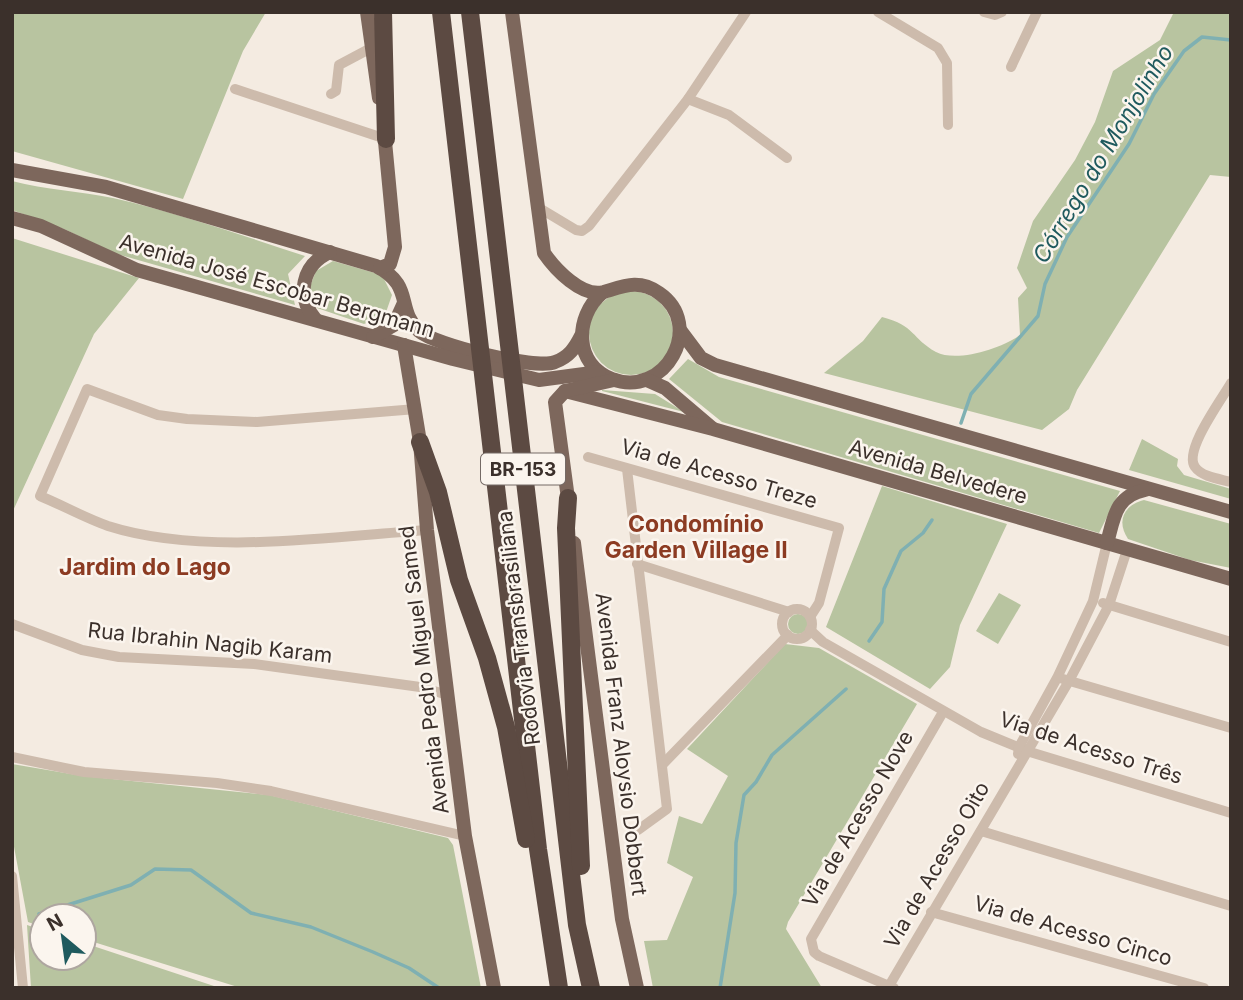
<svg xmlns="http://www.w3.org/2000/svg" width="1243" height="1000" font-family="Inter,sans-serif">
<rect width="100%" height="100%" fill="#f4ebe1"/>
<g fill="#b8c4a0">
<polygon points="12,12 266,12 243,51 183,199 12,151"/>
<path d="M1174 12H1231V177L1210 175 1077 390 1069 409 1042 430 824 373 863 341 882 317C916 326 911 338 936 352 957 363 1002 348 1020 335L1018 298 1027 288 1017 268 1033 221 1075 160 1095 122 1113 71 1160 40Z"/>
<path d="M12 181C46 190 80 191 113 198 178 213 241 235 305 256L288 274 295 305 117 254 64 229 12 210Z"/>
<polygon points="12,238 139,278 94,334 12,513"/>
<polygon points="333,261 382,275 392,295 385,315 364,324 317,308 309,289 316,271"/>
<circle cx="631" cy="333" r="42"/>
<polygon points="688,359 719,377 1120,491 1099,533 722,422 669,379"/>
<polygon points="602,390 655,394 684,412 602,391"/>
<polygon points="1142,439 1178,459 1177,466 1184,475 1231,489 1231,499 1129,470"/>
<polygon points="882,486 1007,524 960,625 950,667 930,689 826,627"/>
<path d="M1144 500 1231 524V568L1190 560 1128 539C1116 521 1124 505 1144 500Z"/>
<polygon points="999,593 1021,605 998,644 976,631"/>
<circle cx="798" cy="624" r="10"/>
<polygon points="785,644 819,648 917,704 788,922 786,929 822,988 653,988 644,941 667,940 693,877 667,863 679,816 702,824 728,776 687,749"/>
<polygon points="12,764 83,776 269,795 448,838 453,845 481,988 241,988 84,939 84,916 42,916 42,927 28,922 12,836"/>
<polygon points="27,925 42,930 42,958 84,958 84,943 220,988 31,988"/>
</g>
<g fill="none" stroke-linecap="round" stroke-linejoin="round">
<g stroke="#7fb0b2" stroke-width="3.5">
<polyline points="961,423 971,394 1038,316 1045,284 1067,237 1129,144 1154,94 1184,51 1202,37 1231,40"/>
<polyline points="869,641 882,622 884,589 901,551 923,533 932,520"/>
<polyline points="39,914 131,885 155,869 191,870 251,913 311,927 373,952 409,968 439,988"/>
<polyline points="720,988 735,893 736,843 744,795 756,782 772,755 846,689"/>
</g>
<g stroke="#cdbbac" stroke-width="10">
<polyline points="878,12 938,48 947,63 948,125"/>
<polyline points="984,12 995,15 1002,12"/>
<polyline points="1011,67 1037,12"/>
<polyline points="235,89 386,139"/>
<polyline points="331,94 336,91 339,65 371,48"/>
<polyline points="688,99 729,115 787,158"/>
<polyline points="536,206 576,230 582,231 589,226 688,99 746,12"/>
<path d="M1231 383C1222 399 1183 451 1195 467 1202 477 1220 479 1231 482"/>
<path d="M416 409 257 422 187 419 158 415 87 389 40 496C62 505 85 518 108 526 202 556 329 537 427 530"/>
<polyline points="588,457 839,528 819,603 810,617"/>
<polyline points="627,469 667,809 638,830"/>
<polyline points="637,564 789,612"/>
<polyline points="1103,603 1231,642"/>
<circle cx="797" cy="624" r="15"/>
<polyline points="12,624 82,650 119,657 254,664 420,687 448,695"/>
<polyline points="810,630 823,642 981,732 1030,752 1231,813"/>
<polyline points="1063,679 1231,728"/>
<polyline points="1018,754 1019,747 1057,678 1093,601 1107,543"/>
<polyline points="12,757 84,772 217,783 271,791 465,836"/>
<polyline points="663,764 788,635"/>
<polyline points="981,831 1231,906"/>
<polyline points="12,876 23,988"/>
<polyline points="931,912 1204,988"/>
<polyline points="889,986 1069,681 1109,605 1127,550"/>
<polyline points="894,988 819,956 814,952 811,939 943,712"/>
</g>
<g stroke="#7d675c" stroke-width="14">
<polyline points="367,12 379,98"/>
<path d="M512 12 544 253C555 269 582 298 604 292 624 286 639 279 659 293 706 325 665 399 612 379 574 365 574 317 602 293"/>
<path d="M12 170 106 187 376 266C415 286 395 308 419 331 435 345 536 370 555 362 569 357 575 348 581 336"/>
<polyline points="12,218 41,226 137,270 453,359 539,380 599,372"/>
<polyline points="380,268 390,264 395,247 384,131"/>
<path d="M316 320C295 296 302 265 330 252"/>
<polyline points="680,330 701,358 715,365 1231,512"/>
<polyline points="373,337 394,325 404,303"/>
<polyline points="404,345 420,442 427,530 465,836 494,988"/>
<polyline points="647,380 665,388 712,428"/>
<polyline points="565,391 713,429 1231,579"/>
<polyline points="569,506 555,402 565,391 614,380"/>
<polyline points="574,543 622,919 637,988"/>
<path d="M1107 543C1114 518 1115 496 1145 490"/>
</g>
<g stroke="#5c4a42" stroke-width="18">
<polyline points="383,12 386,139"/>
<polyline points="441,12 538,849 559,988"/>
<polyline points="470,12 577,925 591,988"/>
<polyline points="420,442 438,492 459,580 487,658 506,727 526,839"/>
<polyline points="568,498 566,528 581,866"/>
</g>
</g>
<g text-anchor="middle" stroke-width="5" stroke-linejoin="round" paint-order="stroke">
<rect fill="#fbf5ee" stroke="#756b66" stroke-width="2" x="481" y="453.5" width="84" height="31" rx="5"/>
<g font-size="19" font-weight="bold" fill="#3b302b">
<text x="523" y="476">BR-153</text>
</g>
<g font-size="21" fill="#3b302b" stroke="#fbf5ee">
<text transform="translate(277 286) rotate(16)" y="7">Avenida José Escobar Bergmann</text>
<text transform="translate(938 472) rotate(16)" y="7">Avenida Belvedere</text>
<text transform="translate(719 474) rotate(16)" y="7">Via de Acesso Treze</text>
<text transform="translate(519 628) rotate(-97)" y="7">Rodovia Transbrasiliana</text>
<text transform="translate(210 643) rotate(6)" y="7">Rua Ibrahin Nagib Karam</text>
<text transform="translate(424 670) rotate(-97)" y="7">Avenida Pedro Miguel Samed</text>
<text transform="translate(621 744) rotate(83)" y="7">Avenida Franz Aloysio Dobbert</text>
<text transform="translate(1091 748) rotate(18)" y="7">Via de Acesso Três</text>
<text transform="translate(858 819) rotate(-60)" y="7">Via de Acesso Nove</text>
<text transform="translate(937 865) rotate(-60)" y="7">Via de Acesso Oito</text>
<text transform="translate(1073 931) rotate(16)" y="7">Via de Acesso Cinco</text>
</g>
<g font-size="23" font-style="italic" fill="#1f5a5e" stroke="#fbf5ee">
<text transform="translate(1103 154) rotate(-59)" y="8">Córrego do Monjolinho</text>
</g>
<g font-size="23" font-weight="bold" fill="#8c3b22" stroke="#fbf5ee">
<text x="696" y="532">Condomínio<tspan x="696" dy="26">Garden Village II</tspan></text>
<text x="145" y="575">Jardim do Lago</text>
</g>
</g>
<rect width="1243" height="1000" fill="none" stroke="#3b302b" stroke-width="28"/>
<g transform="translate(63 937) rotate(331)"><circle r="33" fill="#fbf5ee" stroke="#aea6a0" stroke-width="2"/>
<path d="M0-5L12 26L0 18L-12 26Z" fill="#1f5a5e"/>
<text y="-10" font-size="19" font-weight="bold" text-anchor="middle" fill="#3b302b">N</text>
</g>
</svg>
